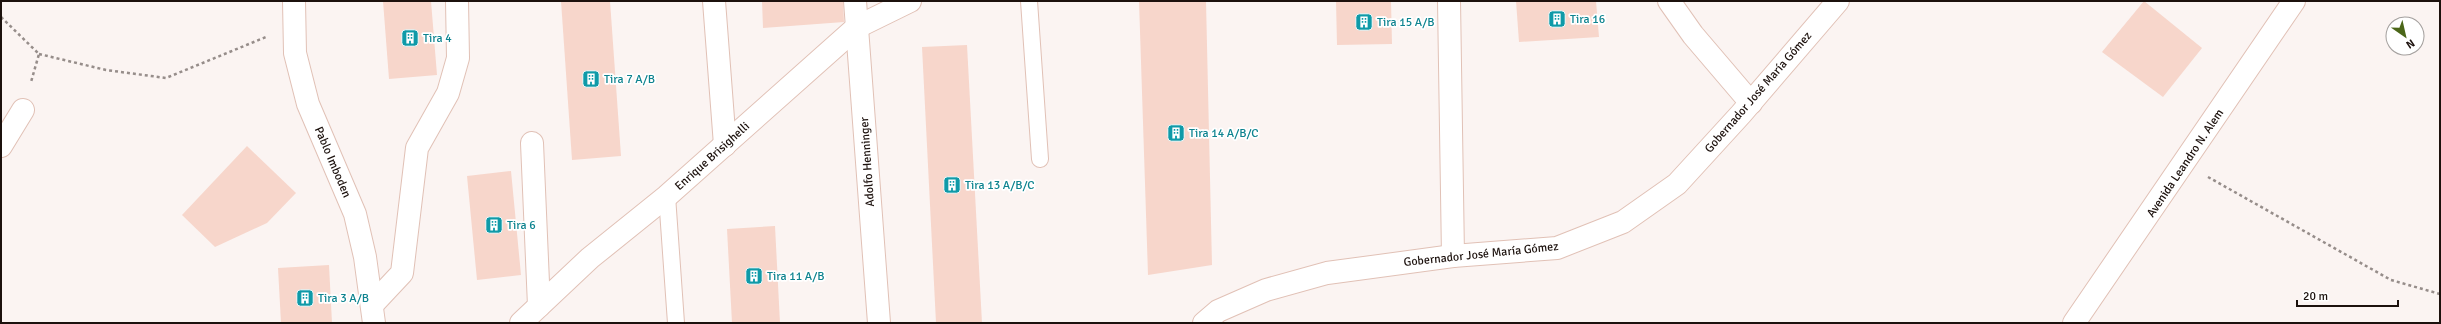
<svg xmlns="http://www.w3.org/2000/svg" width="2441" height="324" font-family="Signika,sans-serif">
<rect width="100%" height="100%" fill="#fbf4f2"/>
<g fill="#f7d6cb">
<polygon points="383,1 431,1 437,75 389,79"/>
<polygon points="561,1 610,1 621,156 572,160"/>
<polygon points="762,1 843,1 844,22 763,28"/>
<polygon points="1139,1 1206,1 1212,265 1148,275"/>
<polygon points="1336,1 1391,1 1392,44 1337,45"/>
<polygon points="1516,1 1596,1 1599,37 1519,42"/>
<polygon points="2144,1 2202,48 2163,97 2102,52"/>
<polygon points="967,45 982,323 936,323 922,47"/>
<polygon points="247,146 296,193 267,223 215,247 182,215"/>
<polygon points="511,171 521,275 477,280 467,176"/>
<polygon points="775,226 780,323 732,323 727,229"/>
<polygon points="329,265 332,323 281,323 278,268"/>
</g>
<g fill="none" stroke-linecap="round" stroke-linejoin="round">
<defs>
<g id="lane">
<polyline points="1029,1 1040,159"/>
<polyline points="667,196 676,323"/>
</g>
<g id="street">
<polyline points="294,1 295,53 308,104 355,214 365,257 374,323"/>
<polyline points="714,1 725,145"/>
<polyline points="855,1 879,323"/>
<polyline points="1449,1 1453,256"/>
<polyline points="1669,1 1693,35 1751,103"/>
<polyline points="532,143 539,306"/>
<polyline points="1,146 23,110"/>
<polyline points="372,305 402,273 417,148 448,93 458,58 457,1"/>
<polyline points="521,323 590,258 667,196 857,27 910,1"/>
<polyline points="1204,323 1218,311 1266,290 1327,273 1453,256 1557,248 1623,222 1677,184 1741,114 1838,1"/>
</g>
<polyline id="highway" points="2074,323 2294,1"/>
</defs>
<use href="#lane" stroke="#e1c1b6" stroke-width="18"/>
<use href="#street" stroke="#e1c1b6" stroke-width="24"/>
<use href="#highway" stroke="#e1c1b6" stroke-width="24"/>
<g stroke="#968d8a" stroke-width="2.5" stroke-dasharray="3 3" stroke-linecap="butt">
<polyline points="1,17 39,54 31,82"/>
<polyline points="39,54 106,70 166,78 266,37"/>
<polyline points="2208,177 2391,280 2440,294"/>
</g>
<use href="#lane" stroke="#fff" stroke-width="16"/>
<use href="#street" stroke="#fff" stroke-width="22"/>
<use href="#highway" stroke="#fff" stroke-width="22"/>
</g>
<defs>
<symbol id="building-square" viewBox="-11 -11 22 22"><rect x="-9" y="-9" width="18" height="18" rx="4" fill="#0f9aa8" stroke="#fff"/><path d="M-4-6H4V6H1V3H-1V6H-4ZM-2.5-4.3h1.7v1.8h-1.7ZM.8-4.3h1.7v1.8H.8ZM-2.5-1h1.7V.8h-1.7ZM.8-1h1.7V.8H.8Z" fill="#fff"/></symbol>
</defs>
<g fill-rule="evenodd">
<use href="#building-square" x="1547" y="9" width="20" height="20"/>
<use href="#building-square" x="1354" y="12" width="20" height="20"/>
<use href="#building-square" x="400" y="28" width="20" height="20"/>
<use href="#building-square" x="581" y="69" width="20" height="20"/>
<use href="#building-square" x="1166" y="123" width="20" height="20"/>
<use href="#building-square" x="942" y="175" width="20" height="20"/>
<use href="#building-square" x="484" y="215" width="20" height="20"/>
<use href="#building-square" x="744" y="266" width="20" height="20"/>
<use href="#building-square" x="295" y="288" width="20" height="20"/>
</g>
<g text-anchor="middle" stroke-width="3.5" stroke-linejoin="round" paint-order="stroke">
<g font-size="12" fill="#0d838f" stroke="#fff" text-anchor="start">
<text x="1570" y="23">Tira 16</text>
<text x="1377" y="26">Tira 15 A/B</text>
<text x="423" y="42">Tira 4</text>
<text x="604" y="83">Tira 7 A/B</text>
<text x="1189" y="137">Tira 14 A/B/C</text>
<text x="965" y="189">Tira 13 A/B/C</text>
<text x="507" y="229">Tira 6</text>
<text x="767" y="280">Tira 11 A/B</text>
<text x="318" y="302">Tira 3 A/B</text>
</g>
<g font-size="12" fill="#1c110d" stroke="#fff">
<text transform="translate(1758 92) rotate(-49)" y="4">Gobernador José María Gómez</text>
<text transform="translate(712 156) rotate(-42)" y="4">Enrique Brisighelli</text>
<text transform="translate(333 162) rotate(67)" y="4">Pablo Imboden</text>
<text transform="translate(867 162) rotate(-94)" y="4">Adolfo Henninger</text>
<text transform="translate(2185 163) rotate(-56)" y="4">Avenida Leandro N. Alem</text>
<text transform="translate(1481 254) rotate(-6)" y="4">Gobernador José María Gómez</text>
</g>
</g>
<rect width="2441" height="324" fill="none" stroke="#1c110d" stroke-width="4"/>
<g transform="translate(2405 36) rotate(146)"><circle r="19" fill="#ffffff" stroke="#a4a09e"/>
<path d="M0-3L7 15L0 10L-7 15Z" fill="#4b6618"/>
<text y="-6" font-size="11" font-weight="bold" text-anchor="middle" fill="#1c110d">N</text>
</g>
<path d="M2297 300v6h101v-6" fill="none" stroke="#1c110d" stroke-width="2"/>
<text x="2303" y="300" font-size="12" fill="#1c110d" stroke="#ffffff" stroke-width="3" paint-order="stroke">20 m</text>
</svg>
